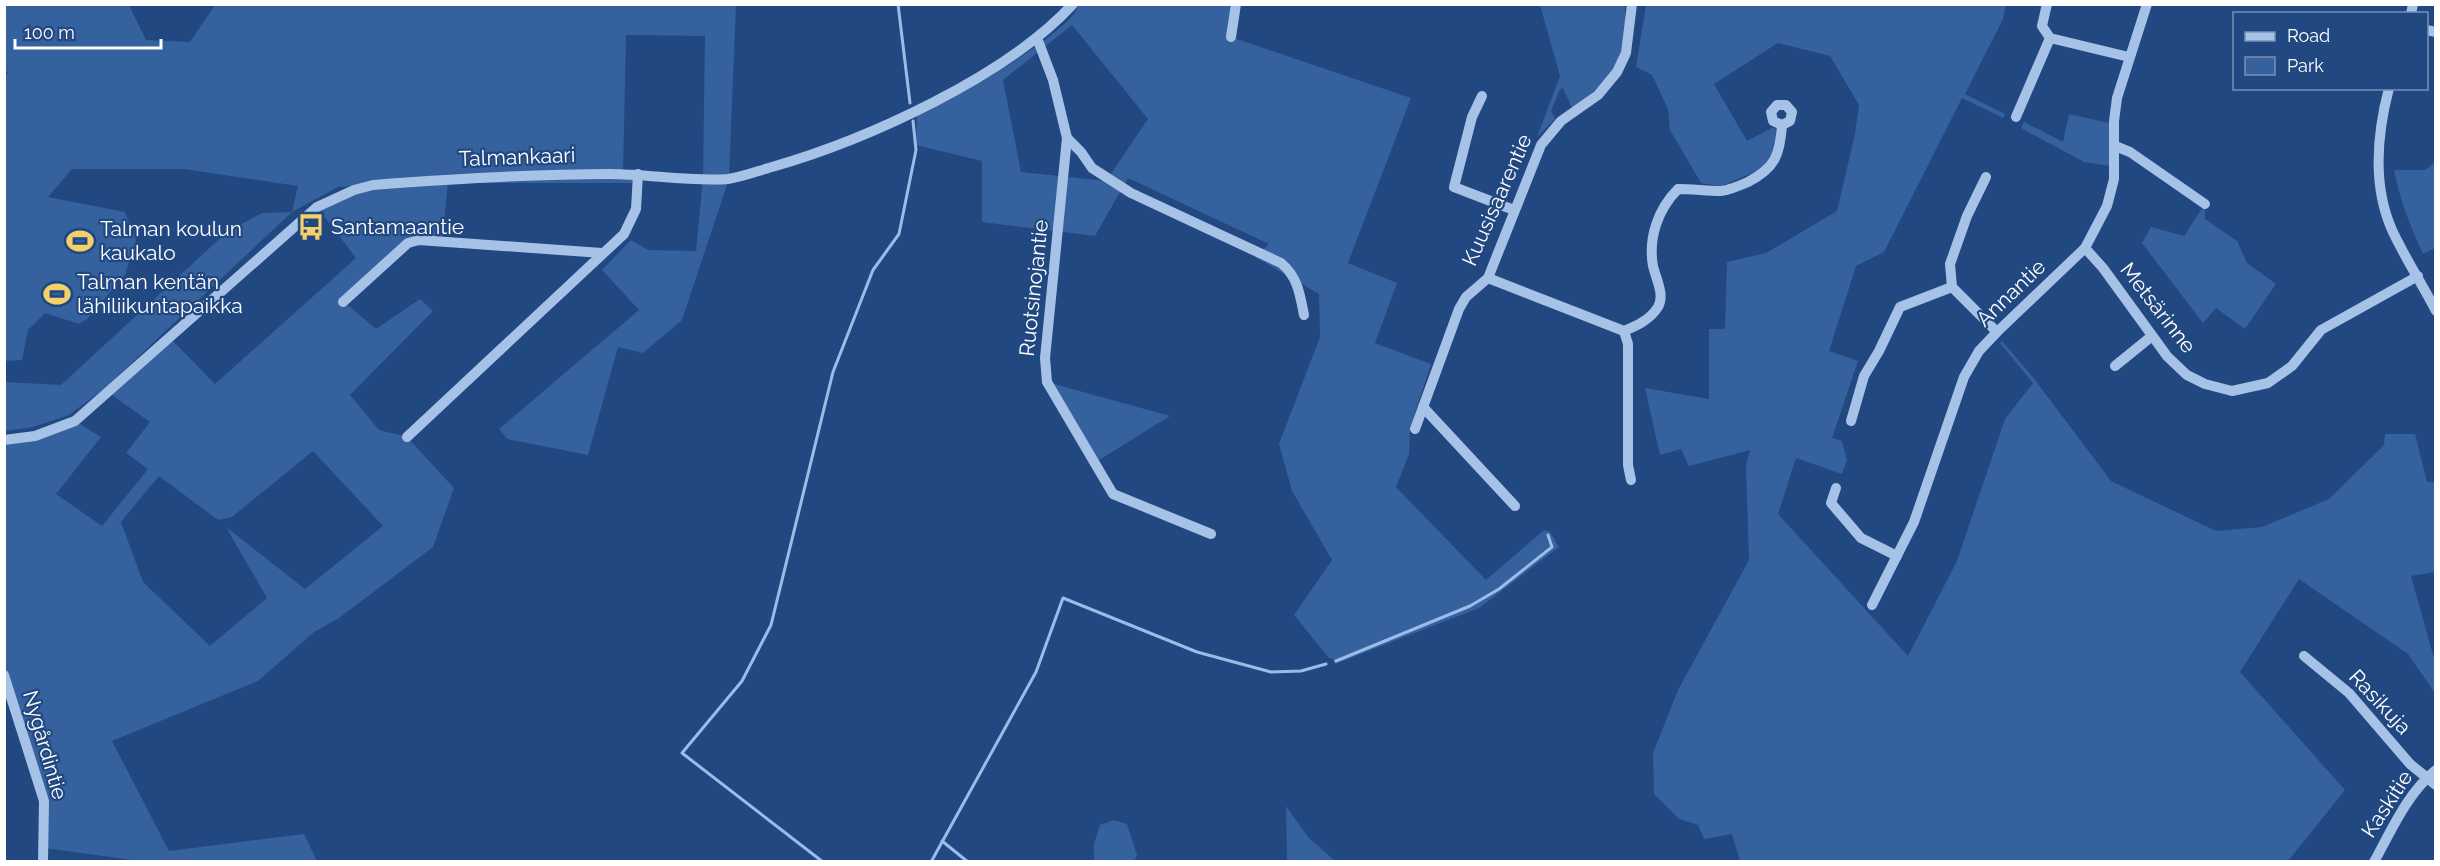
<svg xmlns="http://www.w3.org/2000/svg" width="2440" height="866" font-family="Raleway,sans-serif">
<rect width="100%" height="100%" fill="#214880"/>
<g fill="#35619e" fill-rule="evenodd">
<path d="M4 5H129L146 40 190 42 215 5H736L729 179 682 320 643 353 618 347 588 455 507 439 499 429 639 310 602 270 631 240 648 250 696 251 703 178 705 36 626 35 623 173 637 183H448L442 242 419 240 344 302 376 329 420 299 433 311 350 395 379 430 407 437 454 488 433 547 339 618 314 632 258 681 112 741 169 851 304 834 317 861 147 862 44 848V801L5 675V440L75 421 101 437 56 494 102 526 148 469 126 453 150 422 109 393 169 337 215 384 356 258 317 207 368 185 338 187 292 212 105 388 69 415 33 427 5 431V382L61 385 228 231 262 213 292 212 298 186 184 169H72L48 197 125 212 136 240 125 275 87 319 79 324 45 313 28 330 22 360 5 361 4 76 8 73 4 68ZM313 451 383 526 305 589 226 527 267 598 210 646 143 582 121 522 159 476 218 520 232 517Z"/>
<path d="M1079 5H1236L1231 37 1411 98 1348 263 1397 283 1375 343 1431 364 1410 428 1409 454 1396 487 1486 580 1544 530 1550 532 1559 547 1479 608 1335 664 1332 658H1329L1294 615 1332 560 1292 491 1279 444 1320 337 1319 294 1255 257 1269 244 1128 178 1095 236 982 222V161L916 145 917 110 983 75V81C1006 66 1072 27 1079 5ZM1072 25 1148 119 1106 181 1021 172 1003 80Z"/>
<path d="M1540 5H1625C1627 58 1616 77 1572 108L1563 88 1560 89 1551 111 1555 119 1537 137 1560 76Z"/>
<polygon points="1646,5 2006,5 2003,19 1965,94 2005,114 2003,118 1962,98 1884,252 1856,266 1829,351 1858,361 1832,438 1842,441 1847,460 1842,474 1796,458 1778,514 1908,656 1957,561 2005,419 2033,383 2000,343 2002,341 2035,380 2111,481 2216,531 2262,527 2329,499 2384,445 2385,434 2415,434 2427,482 2435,482 2435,572 2411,576 2435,662 2435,693 2408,654 2299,579 2240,672 2345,790 2288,861 1740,861 1732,834 1704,839 1698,825 1679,819 1654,794 1653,753 1678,690 1749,560 1746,465 1750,450 1689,466 1681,449 1660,455 1645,388 1709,399 1709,329 1725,329 1727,262 1766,253 1837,211 1855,134 1859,105 1830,56 1778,43 1714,84 1747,141 1774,127 1777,133 1774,151 1760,170 1721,186 1701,183 1670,130 1668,109 1652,75 1636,67"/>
<polygon points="2069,114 2109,123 2110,166 2084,162 2021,128 2024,122 2063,142"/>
<path d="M2435 162V248L2423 254C2410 226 2400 200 2394 170H2425Z"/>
<polygon points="2205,204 2205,219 2237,241 2247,263 2276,284 2245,329 2216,308 2203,323 2142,243 2151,227 2184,236"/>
<polygon points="1047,382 1170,416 1096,462"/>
<polygon points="1286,806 1308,837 1335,861 1287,861"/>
<polygon points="1114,820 1127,824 1137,855 1134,861 1094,861 1094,844 1100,825"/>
</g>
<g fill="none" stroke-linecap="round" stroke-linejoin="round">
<g stroke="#9bbce9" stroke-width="3">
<polyline points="898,4 910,103"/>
<polyline points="1336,661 1470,606 1499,589 1552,547 1548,535"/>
<polyline points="942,841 968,862"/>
<polyline points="823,862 682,753 742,681 771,625 833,372 873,270 899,234 916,150 913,121"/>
<polyline points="931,862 1036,672 1063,598 1197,652 1271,672 1301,671 1326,664"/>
</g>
<g stroke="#a7c2e7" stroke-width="10">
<polyline points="2047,4 2042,26 2050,38"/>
<polyline points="2411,14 2413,4"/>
<polyline points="2426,30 2436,32"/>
<polyline points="1231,37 1236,4"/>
<polyline points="1037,38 1053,80 1067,138 1045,358 1047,382 1113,494 1211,534"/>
<path d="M2389 88C2377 134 2372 185 2392 230 2405 258 2422 284 2436 311"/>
<polyline points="1482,96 1472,117 1454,187 1514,210"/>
<polygon points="1777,105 1786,105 1792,112 1790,121 1782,125 1773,121 1771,112"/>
<polyline points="2016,117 2050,38 2129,57"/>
<path d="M1067 138 1081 152 1092 168 1131 193 1281 263C1298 277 1300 295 1304 315"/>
<polyline points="2115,146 2130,152 2205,204"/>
<polyline points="2085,248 2103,268 2167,356 2187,375 2205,384 2232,391 2268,383 2292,366 2321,330 2418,276"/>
<polyline points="1488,278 1624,331 1628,344 1628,465 1631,480"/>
<polyline points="1952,287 1950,264 1967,216 1986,177"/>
<polyline points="343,302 408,243 419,240 602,253"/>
<path d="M1624 331C1636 326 1650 320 1658 307 1665 295 1656 279 1653 266 1648 238 1658 209 1678 189 1692 189 1707 191 1721 191 1730 190 1739 186 1748 182 1775 168 1780 155 1782 125"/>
<polyline points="2115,366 2152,336"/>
<polyline points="1423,407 1515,506"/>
<polyline points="1851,421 1864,376 1879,351 1900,307 1952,287 1997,332"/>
<polyline points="1415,429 1459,309 1466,297 1488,278 1541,145 1561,121 1598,95 1617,72 1626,53 1632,4"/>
<polyline points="407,437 624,234 636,209 638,174"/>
<path d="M4 440 35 436 75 421 317 207 354 190 373 185C452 179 531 174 610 174 648 174 691 182 728 179 742 177 758 171 772 167 866 140 1006 77 1073 4"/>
<polyline points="1836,488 1831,503 1861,538 1897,556"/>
<polyline points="1872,605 1914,522 1964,377 1979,351 1997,332 2085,248 2107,206 2114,179 2114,121 2117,98 2147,4"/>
<polyline points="2304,656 2349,693 2410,764 2436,785"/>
<polyline points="4,675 44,801 43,862"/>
<path d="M2374 862C2391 831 2408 792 2436 770"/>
</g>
</g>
<defs>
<symbol id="bus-bare" viewBox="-9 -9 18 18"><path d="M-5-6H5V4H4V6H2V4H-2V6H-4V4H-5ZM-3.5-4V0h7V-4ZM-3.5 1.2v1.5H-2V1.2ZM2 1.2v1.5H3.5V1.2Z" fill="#f4d069" stroke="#214880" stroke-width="2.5" paint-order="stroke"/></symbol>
<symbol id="stadium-bare" viewBox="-9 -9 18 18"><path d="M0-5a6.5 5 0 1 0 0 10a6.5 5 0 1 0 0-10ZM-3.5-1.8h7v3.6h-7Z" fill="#f4d069" stroke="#214880" stroke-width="2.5" paint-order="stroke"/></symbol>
</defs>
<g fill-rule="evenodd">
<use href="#bus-bare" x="292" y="208" width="38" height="38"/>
<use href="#stadium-bare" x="61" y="222" width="38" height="38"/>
<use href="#stadium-bare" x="38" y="275" width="38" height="38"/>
</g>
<g text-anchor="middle" stroke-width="4.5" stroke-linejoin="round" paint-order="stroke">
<g font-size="21" fill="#fff" stroke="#214880">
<text transform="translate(517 157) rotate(-2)" y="7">Talmankaari</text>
<text transform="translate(1497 200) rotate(-66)" y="7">Kuusisaarentie</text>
<text transform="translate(1034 288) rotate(-84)" y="7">Ruotsinojantie</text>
<text transform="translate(2011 293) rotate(-44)" y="7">Annantie</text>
<text transform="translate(2158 308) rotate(52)" y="7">Metsärinne</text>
<text transform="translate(2380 702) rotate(47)" y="7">Rasikuja</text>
<text transform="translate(45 745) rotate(74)" y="7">Nygårdintie</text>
<text transform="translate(2387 804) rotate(-57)" y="7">Kaskitie</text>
</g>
<g font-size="21" fill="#fff" stroke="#214880" text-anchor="start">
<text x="331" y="234">Santamaantie</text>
<text x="100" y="236">Talman koulun<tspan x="100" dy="24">kaukalo</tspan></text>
<text x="77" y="289">Talman kentän<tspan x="77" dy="24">lähiliikuntapaikka</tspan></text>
</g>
</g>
<rect width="2440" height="866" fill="none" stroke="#ffffff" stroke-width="12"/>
<rect x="2233" y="12" width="195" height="78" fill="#214880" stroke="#7a91b3" stroke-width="1.5"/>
<rect x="2245" y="32" width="30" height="9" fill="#a7c2e7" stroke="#7a91b3" stroke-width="1.5"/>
<text x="2287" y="42" font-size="18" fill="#ffffff">Road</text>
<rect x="2245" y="57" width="30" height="18" fill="#35619e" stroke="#7a91b3" stroke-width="1.5"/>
<text x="2287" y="72" font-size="18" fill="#ffffff">Park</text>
<path d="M15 39v9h146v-9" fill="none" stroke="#ffffff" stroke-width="3"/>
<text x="24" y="39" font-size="18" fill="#ffffff" stroke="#214880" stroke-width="4.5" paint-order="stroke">100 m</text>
</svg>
